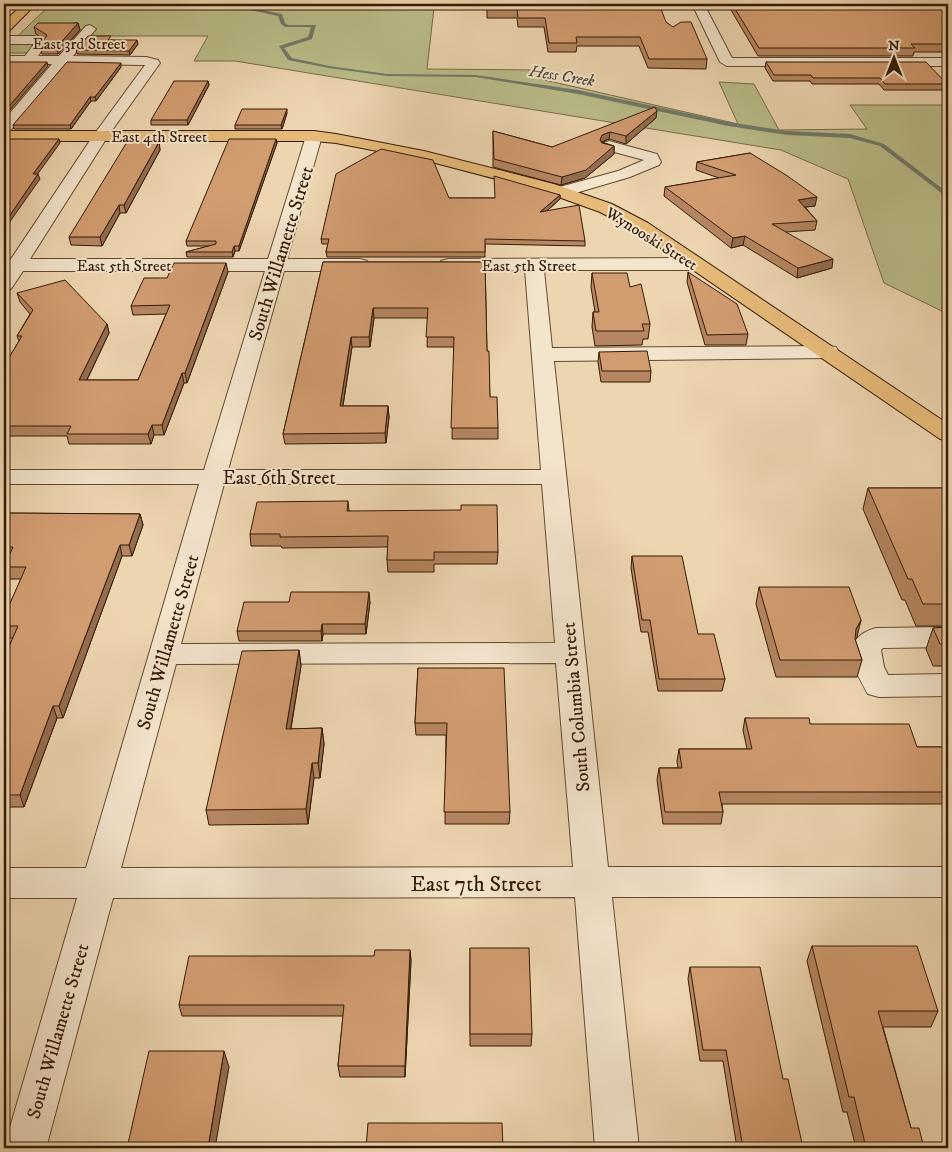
<svg xmlns="http://www.w3.org/2000/svg" width="952" height="1152" font-family="'IM FELL DW Pica',serif">
<rect width="100%" height="100%" fill="#edd5b0"/>
<filter id="stains"><feTurbulence type="fractalNoise" baseFrequency=".004" numOctaves="4"/><feColorMatrix values="0 0 0 0 .2 0 0 0 0 .09 0 0 0 0 .02 0 0 0 .5 -.17"/></filter>
<radialGradient id="worn" r=".72"><stop offset=".6" stop-color="#630" stop-opacity="0"/><stop offset="1" stop-color="#630" stop-opacity=".3"/></radialGradient>
<polygon fill="#babd8a" stroke="#786c47" points="51,4 316,4 315,8 434,8 427,69 539,70 540,79 738,124 719,82 754,84 779,130 867,129 850,105 948,105 948,314 884,283 848,179 781,150 235,61 194,61 208,36 82,36 68,53 4,53 4,49"/>
<g fill="none" stroke-linecap="round" stroke-linejoin="round">
<polygon fill="#71796a" fill-rule="evenodd" points="240,4 245,4 253,8 282,14 285,23 288,25 316,25 312,39 284,48 292,58 329,66 387,74 476,75 578,90 728,122 787,131 850,134 884,144 948,193 948,198 880,146 850,138 787,135 728,126 578,94 476,77 387,76 329,68 288,60 279,46 308,37 311,27 285,27 281,24 278,16 250,10"/>
<defs>
<g id="minor">
<polygon points="457,4 530,4 524,8 463,8"/>
<polygon points="616,4 775,4 769,8 706,8 732,58 948,58 948,66 727,66 720,62 694,8 622,8"/>
<path d="M90 25 96 29 73 56 146 57 158 60 160 63 108 136 30 259H268L306 136 309 133H319L322 136 287 259H360L367 261 369 265 367 269 360 271H284L228 470H541L525 270 448 271 441 269 439 265 441 261 448 259 694 258 701 260 703 264 701 268 694 270H544L552 348 828 346 836 347 839 352 836 357 828 358 554 361 608 867H948V897H612L639 1148H595L575 897 113 898 46 1148H4L77 898H4V868H86L199 484H4V470H204L265 271H23L11 289 4 291V259H11L93 136 145 65 67 64 9 132 4 134V120L52 64H4V56H25L34 44H4V36H35L47 43 38 56H59L86 26ZM224 484H542L555 643 181 644ZM556 663 573 867 121 868 176 664Z"/>
<polygon points="609,141 657,154 661,162 659,165 630,177 562,197 556,196 554,192 556,188 618,171 644,160 603,149 601,146 603,143"/>
<path d="M948 627V647L883 648 881 650 884 667 888 675 948 674V696L879 697 868 694C854 669 837 639 876 628Z"/>
</g>
<g id="major">
<polygon points="23,4 36,4 8,32 4,33 4,22"/>
<polygon points="4,131 314,131 336,134 424,151 554,184 612,204 648,223 948,424 948,441 940,439 636,231 600,212 542,191 424,160 336,143 314,141 4,141"/>
</g>
</defs>
<use href="#minor" stroke="#634a2f" stroke-width="2"/>
<use href="#major" stroke="#351b04" stroke-width="2"/>
<use href="#minor" fill="#f3e4cc" fill-rule="evenodd"/>
<use href="#major" fill="#e6ba78" fill-rule="evenodd"/>
</g>
<g fill="#b58661" stroke="#351b04">
<polygon points="487,4 666,22 707,59 706,69 648,68 639,46 577,46 576,52 548,52 544,27 518,27 517,18 487,18"/>
<polygon points="732,4 948,4 948,52 914,52 913,56 758,56 731,10"/>
<polygon points="78,23 80,30 58,54 42,54 40,47 44,40 36,34 34,27"/>
<polygon points="112,40 138,44 130,55 77,54 76,50"/>
<polygon points="766,62 947,84 946,90 884,90 879,84 812,84 810,81 773,81 765,68"/>
<polygon points="121,67 96,101 91,101 71,129 14,129 13,125"/>
<polygon points="208,81 209,85 188,125 151,125 151,120"/>
<polygon points="287,113 282,129 235,129 235,125"/>
<polygon points="656,118 626,144 609,139 602,142 614,146 614,154 585,178 561,185 493,167 493,131 552,147"/>
<polygon points="276,139 277,143 239,251 235,251 233,257 187,257 186,252 209,246 187,246 186,241"/>
<polygon points="159,142 160,150 126,213 120,213 102,246 71,245 69,237"/>
<polygon points="750,153 815,206 805,207 817,221 815,230 786,232 832,268 797,278 743,245 731,248 664,196 665,187 719,178 696,170 697,162"/>
<polygon points="560,195 560,199 547,211 585,241 585,246 485,244 485,257 327,257 326,252 328,244 322,244 321,239 449,198 494,198"/>
<polygon points="323,262 485,262 487,351 490,397 498,428 498,439 452,439 454,347 427,347 428,318 374,318 370,347 352,347 343,406 388,406 389,417 386,443 285,444 283,434"/>
<polygon points="228,272 187,383 184,383 164,435 154,435 151,444 69,444 67,436 9,436 4,444 4,366 19,341 17,336 30,314 20,302 17,293 107,324 109,333 87,380 138,380 166,314 133,315 131,306 167,278"/>
<polygon points="688,272 748,334 746,345 705,345 687,282"/>
<polygon points="592,273 630,287 650,324 648,339 643,339 642,345 595,346 592,327 593,312 595,312 591,287"/>
<polygon points="599,352 651,371 650,382 601,382 598,362"/>
<polygon points="868,488 948,488 948,626 916,626 905,600 902,600 863,509"/>
<polygon points="348,501 349,511 498,552 497,564 434,564 434,572 388,572 387,560 388,547 282,548 281,546 251,546 250,534"/>
<polygon points="4,513 140,514 143,525 132,556 122,556 63,718 57,718 24,807 4,807 4,658 13,638 4,638 4,617 21,579 7,579 4,568 7,559 4,559"/>
<polygon points="632,556 698,634 725,679 722,691 658,691 648,632 641,632 631,568"/>
<polygon points="759,587 861,620 855,639 862,660 857,677 776,677 756,604"/>
<polygon points="370,602 366,634 323,634 322,641 239,641 237,631"/>
<polygon points="948,627 948,666 933,666 926,649 933,628"/>
<polygon points="299,650 301,666 291,729 322,728 324,744 320,778 314,778 308,824 209,825 206,810"/>
<polygon points="418,668 510,812 509,824 445,824 446,735 416,735 415,723"/>
<polygon points="745,718 810,724 917,747 948,747 948,807 943,807 942,804 722,804 723,812 721,824 663,824 657,780 659,768 678,768 677,761 679,749 747,749 743,730"/>
<polygon points="812,946 938,1011 931,1027 883,1027 911,1128 924,1148 856,1148 847,1112 843,1112 807,961"/>
<polygon points="470,948 532,1034 531,1046 470,1046"/>
<polygon points="410,950 411,961 405,1077 340,1077 338,1066 343,1016 182,1016 179,1005 374,956"/>
<polygon points="690,967 783,1079 803,1148 737,1148 723,1061 700,1061 688,979"/>
</g>
<g fill="#936d4f" stroke="#351b04">
<polygon points="78,23 80,30 58,54 57,47"/>
<polygon points="137,40 138,44 130,55 129,51"/>
<polygon points="47,62 48,66 4,117 4,112"/>
<polygon points="121,63 121,67 96,101 95,97"/>
<polygon points="208,81 209,85 188,125 187,120"/>
<polygon points="90,97 91,101 71,129 70,125"/>
<polygon points="287,109 287,113 282,129 281,125"/>
<polygon points="657,111 656,118 626,144 626,136"/>
<polygon points="610,132 609,139 601,142 600,140 602,135"/>
<polygon points="59,139 60,143 34,179 33,174"/>
<polygon points="276,139 277,143 239,251 239,246"/>
<polygon points="159,142 160,150 126,213 124,205"/>
<polygon points="614,146 614,154 585,178 561,185 562,177"/>
<polygon points="38,174 40,179 4,230 4,224"/>
<polygon points="560,195 560,199 540,217 540,212"/>
<polygon points="817,197 815,206 797,208 798,200"/>
<polygon points="119,205 120,213 102,246 100,237"/>
<polygon points="745,236 743,245 731,248 733,238"/>
<polygon points="234,246 235,251 233,257 232,252"/>
<polygon points="833,259 832,268 797,278 798,268"/>
<polygon points="226,263 228,272 187,383 185,373"/>
<polygon points="373,308 374,318 370,347 369,337"/>
<polygon points="107,324 109,333 82,390 79,380"/>
<polygon points="351,337 352,347 341,417 340,406"/>
<polygon points="182,373 184,383 164,435 162,425"/>
<polygon points="388,406 389,417 386,443 385,433"/>
<polygon points="152,425 154,435 151,444 148,434"/>
<polygon points="6,426 9,436 4,444 4,430"/>
<polygon points="140,514 143,525 132,556 129,545"/>
<polygon points="120,545 122,556 63,718 59,706"/>
<polygon points="369,592 370,602 366,634 365,624"/>
<polygon points="861,620 857,637 851,646 856,629"/>
<polygon points="322,624 323,634 322,641 321,631"/>
<polygon points="299,650 301,666 288,744 286,729"/>
<polygon points="53,706 57,718 24,807 20,795"/>
<polygon points="322,728 324,744 320,778 318,763"/>
<polygon points="312,763 314,778 308,824 306,809"/>
<polygon points="410,950 411,961 405,1077 405,1066"/>
<polygon points="224,1051 229,1067 215,1148 208,1148"/>
</g>
<g fill="#d29c71" stroke="#351b04">
<polygon points="487,4 659,4 666,22 673,27 681,22 691,22 707,59 649,59 640,37 576,37 577,43 549,43 545,18 518,18 517,9 487,9"/>
<polygon points="732,4 948,4 948,44 911,44 915,48 759,48"/>
<polygon points="38,23 78,23 57,47 40,47 47,35 34,27"/>
<polygon points="88,36 111,36 108,40 137,40 129,51 76,50"/>
<polygon points="7,62 47,62 4,112 4,65"/>
<polygon points="67,62 121,63 95,97 90,97 70,125 13,125"/>
<polygon points="766,62 926,62 947,84 885,84 880,78 813,78 811,75 774,75"/>
<polygon points="174,81 208,81 187,120 151,120"/>
<polygon points="655,107 657,111 626,136 610,132 602,135 600,140 602,143 614,146 586,170 562,177 494,159 493,131 552,147"/>
<polygon points="242,109 287,109 281,125 235,125"/>
<polygon points="4,139 59,139 33,174 38,174 4,224"/>
<polygon points="229,139 276,139 239,246 234,246 232,252 186,252 216,244 216,241 186,241"/>
<polygon points="127,142 159,142 124,205 119,205 100,237 69,237"/>
<polygon points="381,149 433,160 449,198 495,198 494,176 560,195 540,212 579,205 585,241 485,239 485,252 326,252 329,239 321,239 336,174"/>
<polygon points="750,153 786,175 817,197 798,200 817,221 772,224 833,259 798,268 745,236 733,238 665,187 736,175 697,162"/>
<polygon points="323,262 485,262 487,351 489,351 490,397 497,397 498,428 451,428 454,337 426,337 428,308 373,308 369,337 351,337 340,406 388,406 385,433 283,434"/>
<polygon points="174,263 226,263 185,373 182,373 162,425 152,425 148,434 67,434 71,426 6,426 4,430 4,366 22,336 17,336 33,310 17,293 65,280 107,324 79,380 138,380 170,305 131,306 144,278 167,278"/>
<polygon points="688,272 737,304 748,334 707,335"/>
<polygon points="592,273 627,273 630,287 641,284 650,324 642,324 644,331 596,331 593,312 599,312"/>
<polygon points="647,351 651,371 602,371 599,352"/>
<polygon points="868,488 948,488 948,604 923,604 912,579 908,579"/>
<polygon points="348,501 347,511 461,510 461,505 497,505 498,552 434,552 434,560 387,560 388,536 280,537 280,534 250,534 257,502"/>
<polygon points="4,513 140,514 129,545 120,545 59,706 53,706 20,795 4,795 4,658 18,626 4,626 4,617 26,567 4,567 13,547 4,547"/>
<polygon points="632,556 682,556 698,634 714,634 725,679 659,679 650,620 642,620"/>
<polygon points="759,587 849,587 861,620 856,629 855,639 862,660 780,660"/>
<polygon points="291,592 369,592 365,624 322,624 321,631 237,631 244,602 289,602"/>
<polygon points="948,627 948,644 940,644 933,628"/>
<polygon points="299,650 286,729 322,728 318,763 312,763 306,809 206,810 242,651"/>
<polygon points="418,668 504,668 510,812 444,812 447,723 415,723"/>
<polygon points="745,718 809,718 810,724 909,724 917,747 948,747 948,795 947,792 719,792 723,812 665,812 659,768 682,768 679,749 752,749"/>
<polygon points="812,946 917,946 938,1011 878,1011 911,1128 919,1128 924,1148 866,1148 854,1097 849,1097"/>
<polygon points="470,948 529,948 532,1034 470,1034"/>
<polygon points="375,950 410,950 405,1066 338,1066 344,1005 179,1005 189,956 374,956"/>
<polygon points="690,967 760,967 783,1079 788,1079 803,1148 743,1148 726,1050 703,1050"/>
<polygon points="149,1051 224,1051 208,1148 127,1148"/>
<polygon points="368,1123 502,1123 503,1148 366,1148"/>
</g>
<g text-anchor="middle" stroke-width="4" stroke-linejoin="round" paint-order="stroke">
<g font-size="16" fill="#351b04" stroke="#f3e4cc">
<text x="79" y="49">East 3rd Street</text>
<text x="159" y="142">East 4th Street</text>
<text transform="translate(652 238) rotate(32)" y="6">Wynooski Street</text>
<text x="124" y="271">East 5th Street</text>
<text x="529" y="271">East 5th Street</text>
</g>
<g font-size="16" font-style="italic" fill="#534a37" stroke="#f3e4cc">
<text transform="translate(562 75) rotate(9)" y="6">Hess Creek</text>
</g>
<g font-size="19" fill="#351b04" stroke="#f3e4cc">
<text transform="translate(280 253) rotate(-73)" y="7">South Willamette Street</text>
<text x="279" y="484">East 6th Street</text>
<text transform="translate(167 642) rotate(-74)" y="7">South Willamette Street</text>
<text transform="translate(575 707) rotate(-95)" y="7">South Columbia Street</text>
<text transform="translate(57 1031) rotate(-74)" y="7">South Willamette Street</text>
</g>
<g font-size="22" fill="#351b04" stroke="#f3e4cc">
<text x="476" y="891">East 7th Street</text>
</g>
</g>
<rect width="952" height="1152" fill="none" stroke="#edd5b0" stroke-width="20"/>
<rect x="5" y="5" width="942" height="1142" fill="none" stroke="#351b04" stroke-width="2.5"/>
<rect x="10" y="10" width="932" height="1132" fill="none" stroke="#351b04"/>
<g transform="translate(894 58)" stroke="#f3e4cc" stroke-width="4" paint-order="stroke">
<path d="M0-4L9 19L0 12L-9 19Z" fill="#351b04"/>
<text y="-8" font-size="14" font-weight="bold" text-anchor="middle" fill="#351b04">N</text>
</g>
<rect width="100%" height="100%" filter="url(#stains)"/>
<rect width="100%" height="100%" fill="url(#worn)"/>
</svg>
